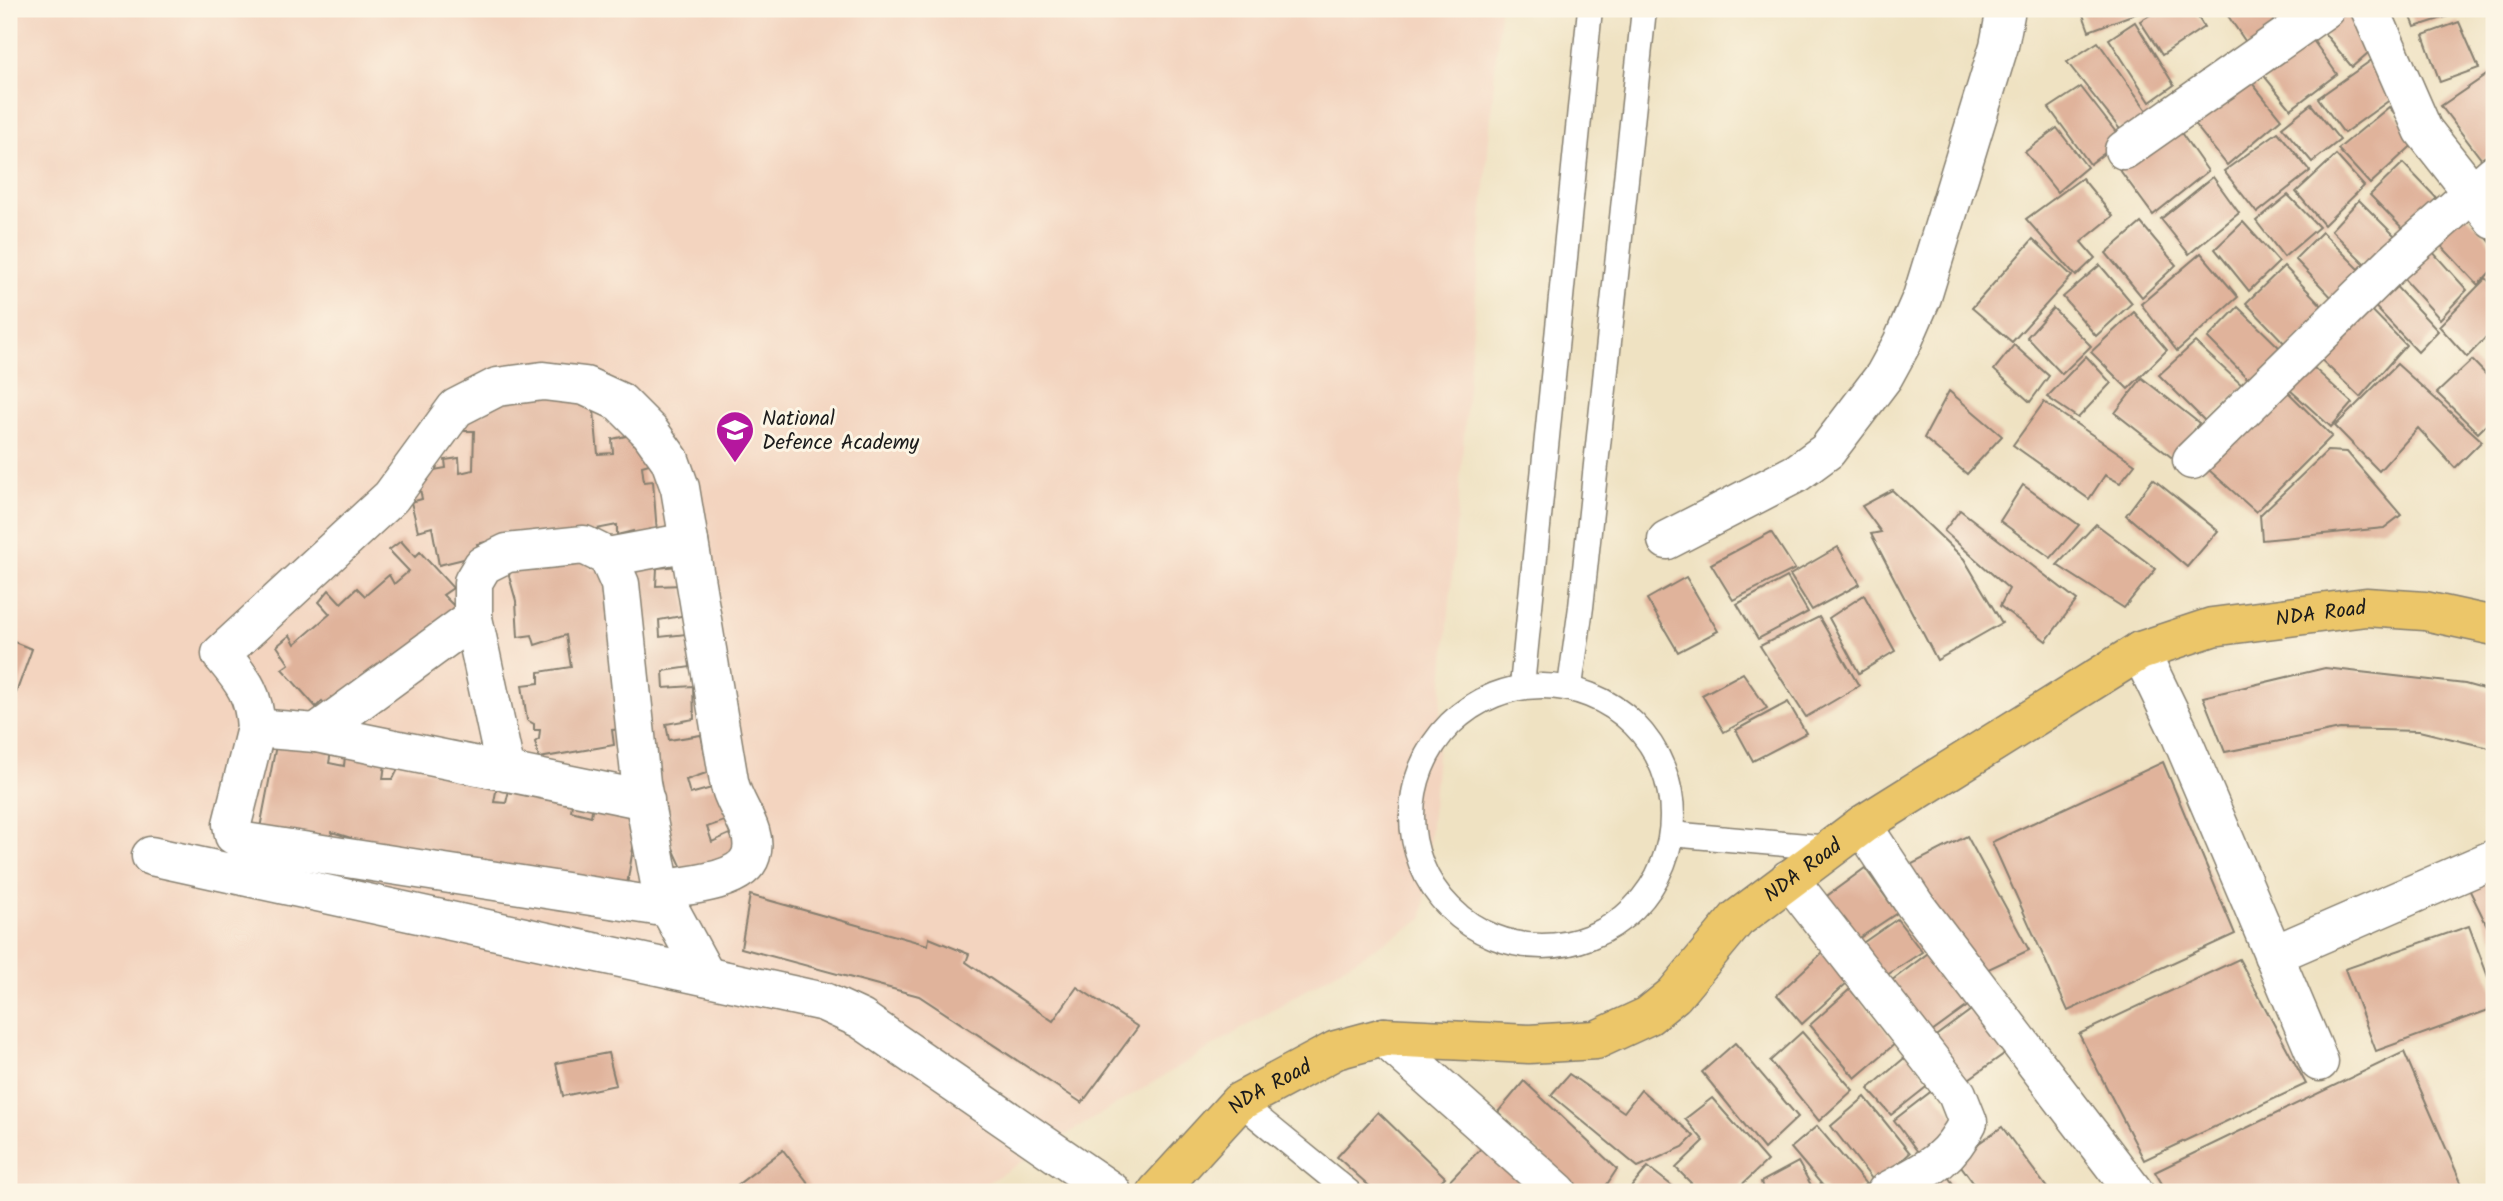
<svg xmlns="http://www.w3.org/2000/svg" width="2503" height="1201" font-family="Kalam,sans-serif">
<rect width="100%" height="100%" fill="#fcf5e5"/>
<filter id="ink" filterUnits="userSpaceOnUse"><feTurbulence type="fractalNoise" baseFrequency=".0143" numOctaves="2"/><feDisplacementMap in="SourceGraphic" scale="14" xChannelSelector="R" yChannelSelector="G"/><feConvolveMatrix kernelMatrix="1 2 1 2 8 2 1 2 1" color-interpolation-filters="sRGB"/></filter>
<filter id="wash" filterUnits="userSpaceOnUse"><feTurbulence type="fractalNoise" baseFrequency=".00686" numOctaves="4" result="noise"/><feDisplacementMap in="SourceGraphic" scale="28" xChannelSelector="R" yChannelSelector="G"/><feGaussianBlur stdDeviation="1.57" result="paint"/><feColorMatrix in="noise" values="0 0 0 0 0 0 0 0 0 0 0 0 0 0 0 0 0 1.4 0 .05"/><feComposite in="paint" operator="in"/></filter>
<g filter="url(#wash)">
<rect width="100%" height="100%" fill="#efe2c2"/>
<polygon fill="#f3d4bf" points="9,9 1500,9 1423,919 972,1192 9,1192"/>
<g id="blocks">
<g fill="#e0b39b">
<polygon points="2081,9 2138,9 2140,12 2089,31"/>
<polygon points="2160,9 2193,9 2204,27 2162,55 2140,21"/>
<polygon points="2226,9 2307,9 2254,54 2224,10"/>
<polygon points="2342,9 2352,9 2377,45 2352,67 2320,28"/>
<polygon points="2408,9 2456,9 2458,13 2415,27"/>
<polygon points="2135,22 2174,85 2150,102 2109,39"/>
<polygon points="2459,22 2479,68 2440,82 2423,35"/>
<polygon points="2305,29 2337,74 2291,109 2256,66"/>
<polygon points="2098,42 2153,119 2127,138 2067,62"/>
<polygon points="2376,57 2398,94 2344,133 2318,98"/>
<polygon points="2491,72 2494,77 2494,151 2482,160 2441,106"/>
<polygon points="2244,73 2281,119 2227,165 2189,117"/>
<polygon points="2081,87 2122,140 2090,164 2049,108"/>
<polygon points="2311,104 2340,140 2312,162 2282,127"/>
<polygon points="2389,107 2418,140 2370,184 2338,149"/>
<polygon points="2172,120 2208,171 2153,215 2114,162"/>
<polygon points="2057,128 2087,167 2057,192 2025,152"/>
<polygon points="2278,132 2310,171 2257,213 2224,171"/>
<polygon points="2336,155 2364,186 2324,225 2296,192"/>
<polygon points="2403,163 2443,205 2411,237 2370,195"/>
<polygon points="2213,177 2239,213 2189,254 2161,219"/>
<polygon points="2082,178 2113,216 2081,242 2095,258 2076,276 2026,219"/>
<polygon points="2288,195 2319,227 2284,257 2256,221"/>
<polygon points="2359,200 2401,242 2372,271 2331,230"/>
<polygon points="2464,212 2494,246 2494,268 2478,285 2434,238"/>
<polygon points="2243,222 2279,262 2249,291 2215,249"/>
<polygon points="2141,223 2176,265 2142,297 2106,253"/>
<polygon points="2322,232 2362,272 2336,302 2295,259"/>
<polygon points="2033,239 2072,276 2012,342 1972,308"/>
<polygon points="2422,240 2467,290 2440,319 2394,268"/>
<polygon points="2201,253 2238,297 2177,351 2141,304"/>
<polygon points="2100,265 2132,303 2096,336 2063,297"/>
<polygon points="2284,266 2327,311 2289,348 2246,303"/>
<polygon points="2388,278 2438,331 2418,352 2367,298"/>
<polygon points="2486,278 2494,288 2494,329 2467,357 2439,326"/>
<polygon points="2360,298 2406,345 2360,397 2310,349"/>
<polygon points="2238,307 2285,353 2253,384 2208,338"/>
<polygon points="2053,308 2091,346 2062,374 2027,337"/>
<polygon points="2134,312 2167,350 2128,389 2091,352"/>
<polygon points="2195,342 2244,387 2206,422 2159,375"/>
<polygon points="2014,345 2049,376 2030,402 1994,370"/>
<polygon points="2086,356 2111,383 2078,418 2047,397"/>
<polygon points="2301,356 2352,403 2331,427 2279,380"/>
<polygon points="2472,360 2494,383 2494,417 2478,433 2437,393"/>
<polygon points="2397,364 2482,441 2455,468 2418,428 2379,471 2335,426"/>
<polygon points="2142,378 2199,423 2175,460 2115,413"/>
<polygon points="2283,387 2332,436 2256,512 2201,463"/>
<polygon points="1949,391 2002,436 1967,474 1924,438"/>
<polygon points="567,392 593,401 598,454 613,453 612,439 631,435 633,444 653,441 656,462 642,466 644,482 653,481 657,533 633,537 633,531 617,535 617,525 596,529 594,539 499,539 477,544 480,555 439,565 432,527 418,531 411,502 422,499 417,473 446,468 445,460 459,458 460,473 473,470 474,431 464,431 464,414 487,414 487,401"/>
<polygon points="2044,402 2135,464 2120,483 2105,475 2089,499 2013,445"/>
<polygon points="2327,451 2347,452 2401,515 2384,528 2262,540 2260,515"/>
<polygon points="2153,479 2218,531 2187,567 2126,515"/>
<polygon points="2023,485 2079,525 2051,558 2000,521"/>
<polygon points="1892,490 1964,559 2002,623 1937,660 1871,534 1881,532 1862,506"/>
<polygon points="1960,510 2077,600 2046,641 2000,606 2009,589 1944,531"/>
<polygon points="2096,524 2156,569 2124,608 2057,565"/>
<polygon points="1771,532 1795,569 1733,600 1711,564"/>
<polygon points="401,541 415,557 420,552 453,588 443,595 460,612 334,714 322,701 316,707 282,669 289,664 277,646 290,635 295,644 330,614 319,602 329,590 341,603 357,588 365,596 389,575 394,584 409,571 389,550"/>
<polygon points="1838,547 1860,584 1812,610 1790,575"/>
<polygon points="677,555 678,566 657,568 656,586 683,585 687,615 659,620 660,637 686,634 691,667 663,671 664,688 693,686 694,719 666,724 669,740 701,735 709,772 686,780 690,794 719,786 730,819 707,827 712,842 736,831 745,854 687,879 652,802 626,560"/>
<polygon points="589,558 590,570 612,568 634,728 612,730 614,745 539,758 535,742 539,739 540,730 534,730 534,724 527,720 522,685 539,683 539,672 571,667 566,635 535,645 532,635 518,637 516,601 509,576 513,562"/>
<polygon points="1686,577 1718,631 1678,652 1647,599"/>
<polygon points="1787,577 1808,612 1758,639 1737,604"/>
<polygon points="1864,595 1895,651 1859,673 1829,618"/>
<polygon points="1819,617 1859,686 1806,717 1760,646"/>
<polygon points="9,640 32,649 16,693 9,691"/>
<polygon points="2325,668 2465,684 2494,692 2494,749 2419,731 2340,729 2225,752 2203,697"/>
<polygon points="1743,673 1767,708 1724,732 1702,695"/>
<polygon points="1788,702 1806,733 1753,761 1736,730"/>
<polygon points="278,735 333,741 329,763 344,766 345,756 386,757 383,779 393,779 399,767 498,781 494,802 506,803 509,790 573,797 571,811 591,816 594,798 639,812 625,897 349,845 351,838 332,832 330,844 260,828"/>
<polygon points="2163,762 2235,934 2068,1011 1992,842"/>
<polygon points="1967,836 2029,950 1980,973 1906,867"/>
<polygon points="1865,868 1897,913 1852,943 1820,901"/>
<polygon points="2494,878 2494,940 2469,889"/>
<polygon points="750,895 928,945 929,938 969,954 966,962 1053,1021 1077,987 1138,1027 1082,1103 919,996 741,948"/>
<polygon points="1897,919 1922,952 1881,979 1857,947"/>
<polygon points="2469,926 2494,993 2494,1008 2376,1051 2345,969"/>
<polygon points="1935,948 1976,1000 1925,1037 1887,984"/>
<polygon points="1823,952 1848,982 1802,1024 1777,995"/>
<polygon points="2239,959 2306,1084 2144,1160 2079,1034"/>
<polygon points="1850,989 1896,1043 1855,1078 1810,1025"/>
<polygon points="1978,1005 2011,1049 1963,1083 1933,1038"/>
<polygon points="1802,1032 1853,1090 1819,1121 1770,1061"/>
<polygon points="1735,1043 1798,1117 1764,1149 1702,1072"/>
<polygon points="2404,1052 2463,1187 2451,1192 2167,1192 2155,1172"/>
<polygon points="608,1053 616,1085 563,1096 556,1063"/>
<polygon points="1909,1054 1930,1084 1891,1115 1868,1089"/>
<polygon points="1569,1074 1624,1112 1641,1090 1694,1136 1683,1147 1638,1167 1551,1095"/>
<polygon points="1524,1081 1617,1169 1602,1192 1580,1192 1498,1112"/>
<polygon points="1933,1090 1963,1126 1924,1160 1894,1120"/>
<polygon points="1865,1097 1910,1153 1876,1184 1831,1126"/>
<polygon points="1712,1098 1767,1161 1734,1192 1700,1192 1676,1168 1704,1141 1685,1119"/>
<polygon points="1378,1112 1445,1177 1430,1192 1376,1192 1337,1157"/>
<polygon points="1817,1126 1866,1184 1855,1192 1828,1192 1791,1148"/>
<polygon points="2002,1127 2050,1192 1980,1192 1956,1159"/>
<polygon points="1488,1141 1529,1176 1514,1192 1439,1192"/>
<polygon points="783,1150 815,1192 728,1192"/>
<polygon points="1798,1162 1815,1192 1764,1192 1761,1182"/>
<polygon points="1648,1167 1680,1192 1627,1192"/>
<polygon points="1943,1170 1959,1192 1909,1192"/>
</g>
</g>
</g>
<g filter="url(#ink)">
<use href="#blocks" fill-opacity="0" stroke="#867f6f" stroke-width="2"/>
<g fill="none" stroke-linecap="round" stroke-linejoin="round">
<defs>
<g id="service">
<polyline points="1522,686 1590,9"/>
<polyline points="1570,686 1581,607 1644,9"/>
<circle cx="1542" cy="816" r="130"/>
<polyline points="1671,834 1830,848"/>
<polyline points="1239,1102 1349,1192"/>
</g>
<g id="minor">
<polyline points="2370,9 2423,130 2494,220"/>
<polyline points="2124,150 2325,9"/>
<polyline points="2192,460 2394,262 2494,174"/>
<polyline points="1667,540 1797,473 1827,451 1884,376 1902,343 1922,297 1999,46 2006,9"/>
<polyline points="608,557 689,542"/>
<polyline points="473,618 506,772"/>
<polyline points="2140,651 2180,734 2319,1062"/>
<polyline points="256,728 232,824 234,835 245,842 669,908"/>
<polyline points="316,733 473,618 473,582 483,565 507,553 584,545 608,557 620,584 641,783 661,889 669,908 706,976"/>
<path d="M645 800 316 733 256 728C254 692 242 680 221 654L391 497 456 408 497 387 543 381 585 386 620 402 650 432 670 460 680 488C697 585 713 683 729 781 733 806 759 830 751 855 743 882 686 886 661 889"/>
<polyline points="1862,825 1915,905 2134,1192"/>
<polyline points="151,856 824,1002 861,1019 1112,1192"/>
<path d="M1789 879 1957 1094 1968 1122C1948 1163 1924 1171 1886 1192"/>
<polyline points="2273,955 2494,859"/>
<polyline points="1384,1037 1558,1192"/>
</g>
<g id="primary">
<path id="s1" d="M1157 1192 1239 1102 1336 1050 1384 1037 1529 1044 1596 1040 1648 1016 1674 995 1737 919 1862 825 2140 651 2212 627 2366 607 2425 611 2494 626"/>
</g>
</defs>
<use href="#service" stroke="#867f6f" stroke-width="27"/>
<use href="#minor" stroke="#867f6f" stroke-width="41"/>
<use href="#primary" stroke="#867f6f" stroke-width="41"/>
<use href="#service" stroke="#fff" stroke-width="24"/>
<use href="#minor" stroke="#fff" stroke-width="38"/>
<use href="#primary" stroke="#ecc669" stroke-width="38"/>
</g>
</g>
<defs>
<symbol id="university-pin" viewBox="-11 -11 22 30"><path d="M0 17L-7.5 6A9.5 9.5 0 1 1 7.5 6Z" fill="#b5179e" stroke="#fcf5e5"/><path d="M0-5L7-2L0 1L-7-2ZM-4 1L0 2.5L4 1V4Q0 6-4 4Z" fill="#fff"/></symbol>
</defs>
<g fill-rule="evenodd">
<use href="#university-pin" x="713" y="408" width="44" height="60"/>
</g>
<g text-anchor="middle" stroke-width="6" stroke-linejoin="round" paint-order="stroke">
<g font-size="21" fill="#1c1c1c" stroke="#fcf5e5" text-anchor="start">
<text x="762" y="425">National<tspan x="762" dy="24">Defence Academy</tspan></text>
</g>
<g font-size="21" fill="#1c1c1c" stroke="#fcf5e5">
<text dy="7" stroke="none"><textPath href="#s1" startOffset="1353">NDA Road</textPath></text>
<text dy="7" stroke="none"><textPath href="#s1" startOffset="765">NDA Road</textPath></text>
<text dy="7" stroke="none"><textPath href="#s1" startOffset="156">NDA Road</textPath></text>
</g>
</g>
<rect width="2503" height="1201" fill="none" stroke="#fcf5e5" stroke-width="35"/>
</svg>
